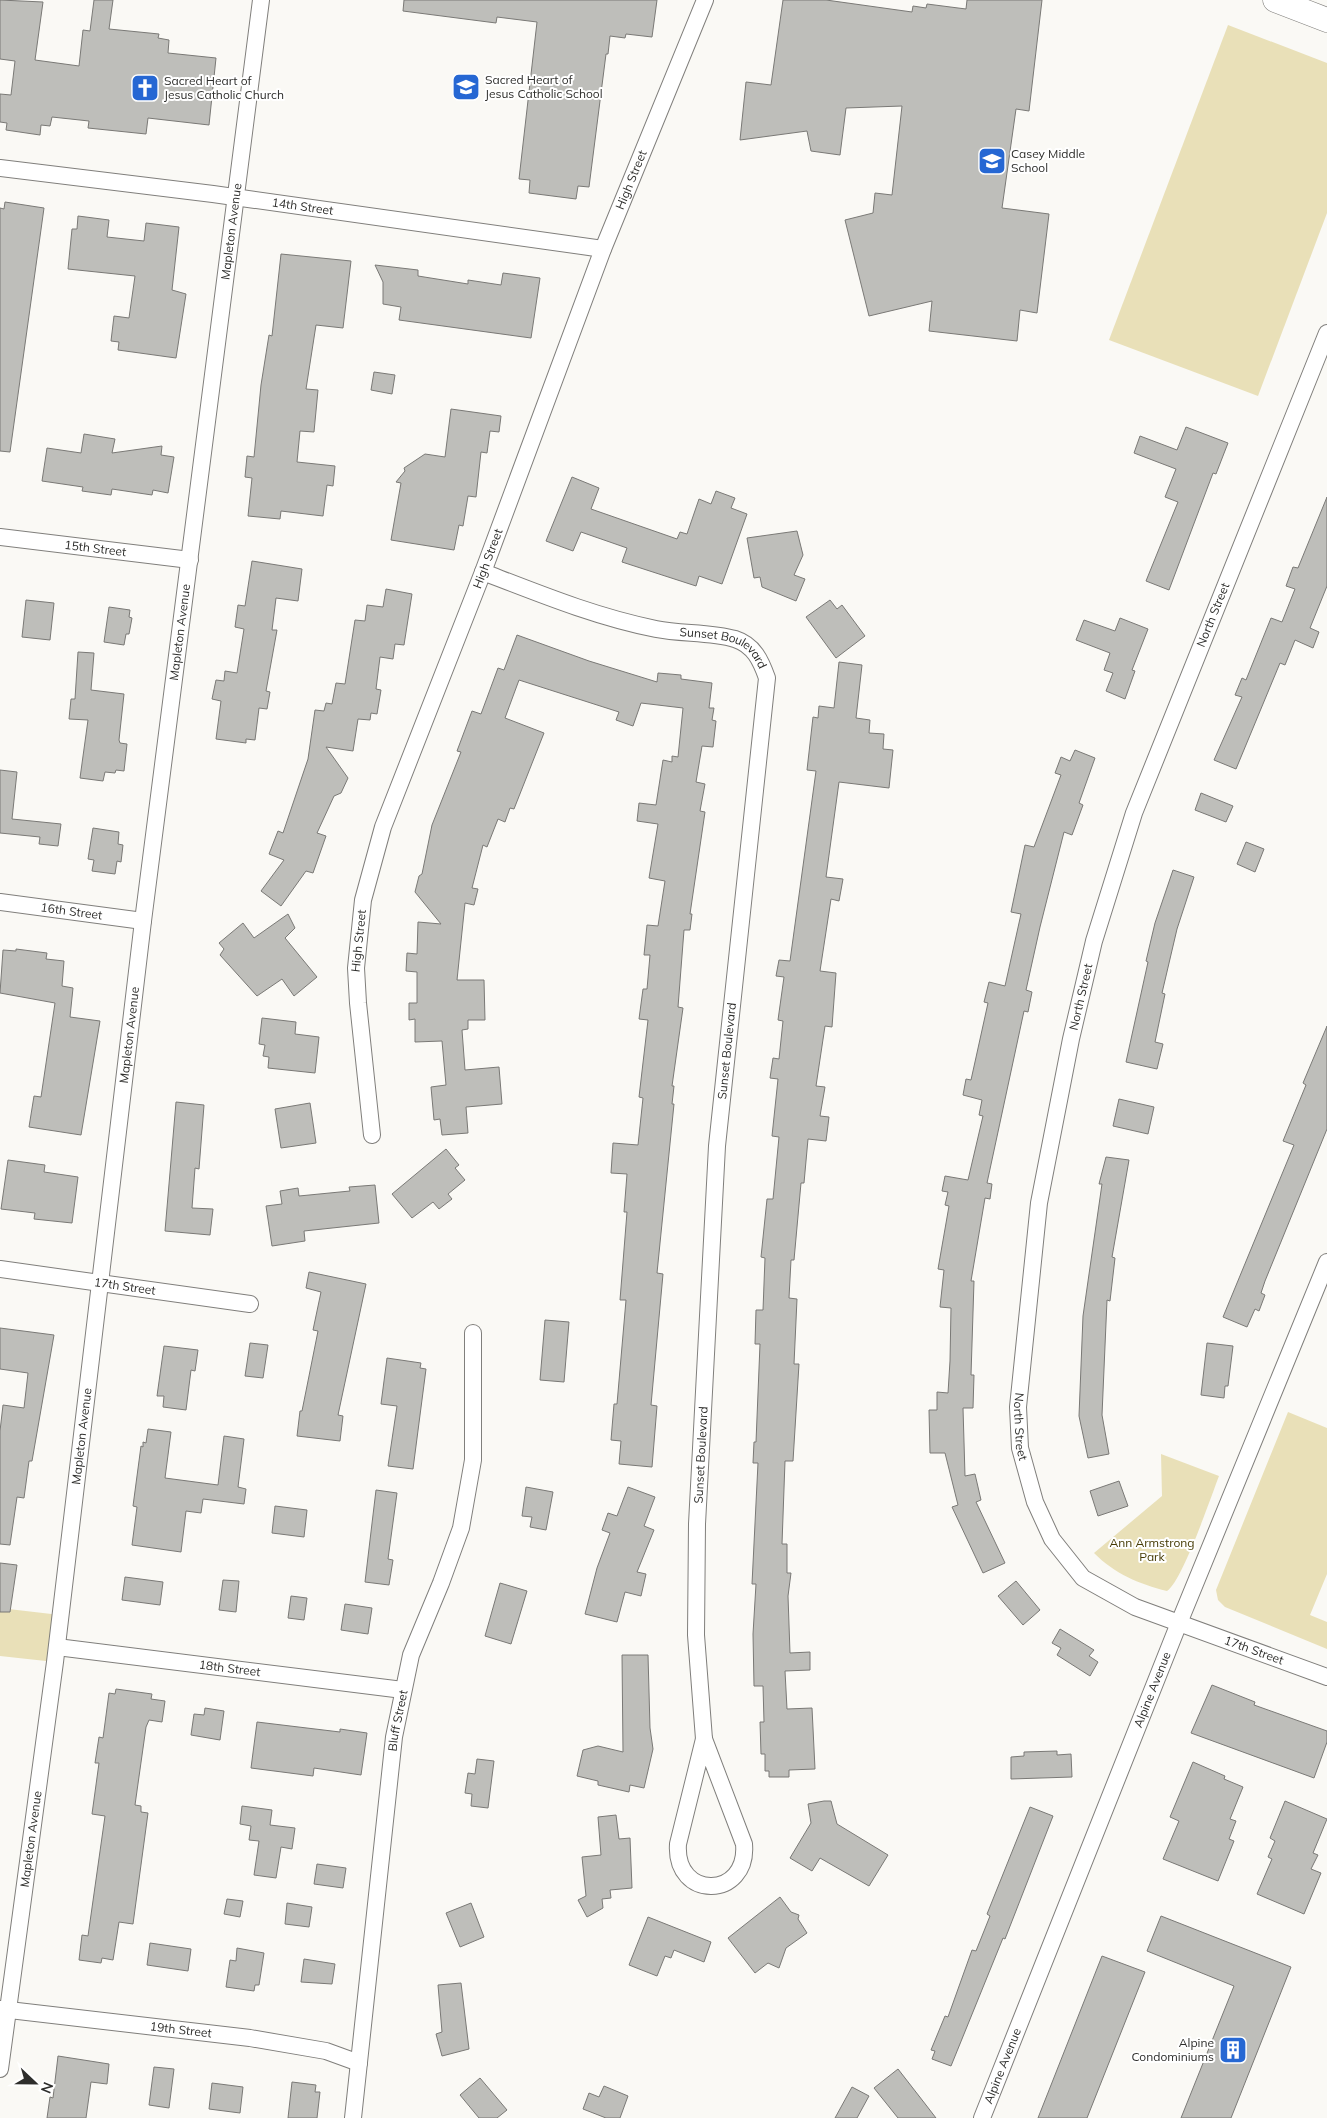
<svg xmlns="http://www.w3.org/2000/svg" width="1327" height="2118" font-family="Mulish,sans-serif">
<rect width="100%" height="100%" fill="#faf9f5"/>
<g fill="#e9e0b8">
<polygon points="1228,25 1327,63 1327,213 1258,396 1109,340"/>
<polygon points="1288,1412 1327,1428 1327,1574 1310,1615 1327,1622 1327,1649 1225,1607 1218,1600 1216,1590"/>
<path d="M1161 1454 1219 1476C1211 1497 1182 1582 1167 1591 1139 1584 1115 1574 1094 1553L1162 1496Z"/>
<polygon points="0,1608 60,1615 55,1662 0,1656"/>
</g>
<g fill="#bebeba" stroke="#7a7976">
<polygon points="0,0 43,2 35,60 79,66 83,30 90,31 94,0 113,0 109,29 159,34 158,38 169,40 168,53 216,58 209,125 148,118 146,134 88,128 89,121 52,117 50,126 41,125 40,135 6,130 7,123 0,122 0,94 11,95 15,61 0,59"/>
<polygon points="404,0 657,0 652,37 626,34 625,38 610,36 608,54 606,54 589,187 578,186 576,199 529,193 530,180 519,179 537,22 497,17 496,23 403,11"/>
<polygon points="783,0 826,0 912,12 913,6 926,8 927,4 966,9 967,0 1042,0 1029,111 1016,109 1002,208 1049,214 1037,313 1020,310 1017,341 929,331 932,301 869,316 845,220 873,213 875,193 892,195 902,106 846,108 840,155 811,151 807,131 740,140 746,82 771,85"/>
<polygon points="5,202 44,208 10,452 0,451 0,208 4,209"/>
<polygon points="78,216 109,220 107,237 144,241 146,223 179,227 172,290 186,294 176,358 118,350 119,342 111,341 114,316 129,318 135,276 68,269 72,229 77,229"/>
<polygon points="281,254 351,261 343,328 316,325 306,389 318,390 314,432 300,431 297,462 335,466 333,486 327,485 323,516 281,511 280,519 248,516 252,478 245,477 247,456 254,457 261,385 269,335 272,336"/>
<polygon points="375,265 418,270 418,276 468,284 468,280 501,285 503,273 540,278 531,338 399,320 401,307 383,304 383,282"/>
<polygon points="374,372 395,375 392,394 371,390"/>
<polygon points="451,409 501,416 499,432 490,431 487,453 481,452 476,497 468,496 463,526 459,525 454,550 391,540 401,483 396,482 405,471 404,468 425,454 445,457"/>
<polygon points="1186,427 1228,443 1216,474 1213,473 1169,590 1146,581 1178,502 1165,497 1176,469 1134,453 1140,436 1177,450"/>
<polygon points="84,434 115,439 112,453 162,446 161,455 174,457 168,493 153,490 152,495 112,489 111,495 82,491 83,487 42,481 47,448 81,453"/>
<polygon points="572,477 599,488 591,509 677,539 680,532 687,534 699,499 711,504 716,491 735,498 731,508 747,514 722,584 699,576 696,586 622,562 627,548 581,532 573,551 546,541"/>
<polygon points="1327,497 1327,586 1310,628 1319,632 1313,648 1295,640 1285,665 1280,663 1236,769 1214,760 1242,697 1235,695 1242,678 1246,680 1271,618 1282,622 1295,589 1286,586 1293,567 1298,568"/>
<polygon points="797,531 803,555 794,575 805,579 796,601 762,587 760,577 754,578 747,538"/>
<polygon points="252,561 302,569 298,601 276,598 272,630 277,630 266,691 270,692 267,709 259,708 255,740 246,739 246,743 216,739 221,701 212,699 216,680 224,681 225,671 237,673 244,629 235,627 238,605 245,606"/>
<polygon points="386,589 412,594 404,645 395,644 393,659 380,657 376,689 381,690 377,714 371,713 370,720 358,719 353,751 326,747 348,778 341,793 334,796 317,833 326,836 313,873 306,871 281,906 261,891 284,860 269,854 278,831 283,833 308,759 315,710 324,711 326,703 332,704 336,683 345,684 355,620 365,621 367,605 383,607"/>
<polygon points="26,600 54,603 50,640 22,637"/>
<polygon points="830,600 837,609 842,605 865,636 836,658 806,617"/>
<polygon points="109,607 130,610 129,617 132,618 129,634 126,634 124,645 104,642"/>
<polygon points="1120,618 1148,629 1132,670 1135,671 1125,699 1106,691 1113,673 1104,670 1110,653 1076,640 1084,620 1115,631"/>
<polygon points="517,635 589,661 657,682 658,673 681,675 681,679 712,683 709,708 714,708 712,720 716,721 713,747 702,746 696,782 705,784 700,811 705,812 690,914 692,914 690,930 684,930 678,1007 683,1008 672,1086 674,1086 672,1104 674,1104 657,1273 663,1274 651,1405 657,1406 652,1467 619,1464 621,1441 611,1440 614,1404 617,1404 626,1300 620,1300 627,1212 624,1212 627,1174 611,1173 613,1143 638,1145 643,1098 639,1097 648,1020 639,1019 643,989 647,989 650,955 644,955 647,925 658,926 665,881 649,878 658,824 637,821 639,803 656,805 663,760 672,762 672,756 678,757 683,708 641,703 633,726 616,720 619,712 519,680 505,718 544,733 514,809 510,808 505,822 498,819 487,847 483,845 472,888 478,889 474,905 465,903 457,980 484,980 485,1020 468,1020 468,1029 462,1030 465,1070 499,1067 502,1104 466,1107 468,1133 442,1135 440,1119 434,1120 431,1087 446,1085 442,1041 415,1042 415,1019 409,1020 409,1003 417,1003 417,972 406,971 407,953 417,954 418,922 441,924 415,892 419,876 422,874 432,825 461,752 457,751 472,711 481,714 498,668 504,670"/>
<polygon points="78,652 94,653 91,690 124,694 119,740 120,743 127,744 124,771 116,770 115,773 105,772 103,781 80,778 88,720 69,719 71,699 75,699"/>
<polygon points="839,662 862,665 856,718 870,720 869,733 884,734 883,749 893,750 889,788 839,782 826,877 843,879 839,901 831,899 820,971 836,973 832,1027 825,1026 816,1086 825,1087 820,1116 829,1117 826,1141 808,1139 804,1183 801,1183 794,1260 791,1260 789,1298 797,1299 794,1364 799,1364 793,1461 785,1461 782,1544 787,1544 787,1573 791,1573 788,1596 790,1653 810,1652 810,1670 785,1671 787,1709 812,1708 815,1769 789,1770 789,1777 769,1777 769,1771 765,1771 765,1754 761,1754 760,1722 764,1722 763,1686 754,1686 753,1634 756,1584 752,1584 758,1463 753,1463 754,1442 756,1442 760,1344 755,1344 756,1310 763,1310 765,1258 761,1257 767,1199 773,1199 779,1137 772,1136 778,1079 770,1078 773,1058 779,1059 783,1021 778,1020 784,977 776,976 779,960 790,961 816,771 807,770 813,717 818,718 819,706 834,708"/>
<polygon points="1075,750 1095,758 1079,803 1083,805 1072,835 1064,832 1040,927 1026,990 1032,992 1028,1012 1024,1011 987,1183 992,1184 990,1199 985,1198 971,1281 974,1281 971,1375 974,1375 973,1408 963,1408 965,1476 975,1474 981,1500 976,1502 1005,1563 983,1573 952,1507 958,1505 945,1453 930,1453 929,1410 937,1410 937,1392 948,1393 950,1361 951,1308 940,1307 944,1270 938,1269 949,1206 945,1205 948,1192 942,1191 945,1176 968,1180 983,1116 979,1115 982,1100 963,1095 966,1079 971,1080 988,1003 984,1002 989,982 1005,986 1021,914 1011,912 1025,845 1034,847 1061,775 1055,773 1061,757 1070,761"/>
<polygon points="0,770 17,772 12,819 61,824 58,846 39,844 40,837 0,833"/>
<polygon points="1201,793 1233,806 1226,822 1195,810"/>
<polygon points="93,828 119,832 118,844 123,845 121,862 117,861 115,874 92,871 94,860 88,859"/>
<polygon points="1246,842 1264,849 1255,872 1237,864"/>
<polygon points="1173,870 1194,877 1177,929 1162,993 1165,994 1155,1042 1163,1044 1157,1069 1126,1062 1148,962 1146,961 1155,923"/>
<polygon points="288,914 295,928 285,938 317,977 294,996 282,979 257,996 220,955 224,949 219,943 243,923 254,938"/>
<polygon points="16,949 47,953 46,959 64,961 62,986 73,988 70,1017 100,1021 81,1135 29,1127 34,1096 41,1097 55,1003 0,993 3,950 16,951"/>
<polygon points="262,1018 296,1022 295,1034 319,1037 315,1073 268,1068 269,1057 263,1056 265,1045 259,1044"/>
<polygon points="1327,1026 1327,1129 1265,1281 1261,1293 1265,1295 1259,1311 1255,1309 1247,1327 1223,1317 1294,1145 1283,1141 1306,1085 1303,1083"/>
<polygon points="1119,1099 1154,1107 1148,1134 1113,1126"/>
<polygon points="176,1102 204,1105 199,1169 195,1168 192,1208 213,1209 210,1235 165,1231"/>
<polygon points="310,1103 316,1143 281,1148 275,1109"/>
<polygon points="446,1149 459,1165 455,1168 465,1180 448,1194 452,1199 439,1209 433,1202 412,1218 392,1194"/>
<polygon points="1106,1157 1129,1160 1112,1257 1115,1258 1110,1301 1107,1300 1102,1415 1109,1454 1088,1458 1079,1416 1083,1316 1102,1184 1099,1184"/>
<polygon points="8,1160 45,1165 44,1172 78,1177 72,1223 34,1219 35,1213 1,1209"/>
<polygon points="375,1185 379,1223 304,1231 305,1241 272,1246 266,1206 282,1204 280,1191 298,1188 299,1196 350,1191 349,1187"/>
<polygon points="309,1272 366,1284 338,1415 343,1416 340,1441 297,1436 300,1411 302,1411 318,1331 313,1330 321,1292 306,1288"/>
<polygon points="545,1320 569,1322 564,1382 540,1380"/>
<polygon points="0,1328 54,1335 32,1461 29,1461 24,1498 17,1497 10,1545 0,1544 0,1431 3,1405 24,1408 28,1373 0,1369"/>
<polygon points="250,1343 268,1345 263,1378 245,1376"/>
<polygon points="1207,1343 1233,1346 1228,1386 1225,1386 1224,1398 1201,1395"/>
<polygon points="164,1346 198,1350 195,1371 191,1370 186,1410 163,1407 164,1396 157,1396"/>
<polygon points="387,1358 421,1363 420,1368 426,1369 413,1469 388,1466 397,1406 381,1404"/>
<polygon points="148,1429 171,1432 165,1478 218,1485 224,1436 244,1439 238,1487 246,1489 244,1504 203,1499 201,1513 186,1511 181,1552 132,1545 137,1507 133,1506 141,1446 143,1447 143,1442 146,1443"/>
<polygon points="1119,1481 1128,1506 1098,1516 1090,1491"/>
<polygon points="526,1487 553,1492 546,1530 530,1527 532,1517 522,1516"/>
<polygon points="628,1487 655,1497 644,1526 654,1530 637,1572 646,1574 641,1596 625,1592 617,1622 585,1614 597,1568 610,1533 602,1530 608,1513 617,1516"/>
<polygon points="376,1490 397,1493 388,1559 393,1560 389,1585 365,1582"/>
<polygon points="275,1506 307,1510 304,1537 272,1533"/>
<polygon points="0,1563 17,1565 10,1612 0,1612"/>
<polygon points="125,1577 163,1582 160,1605 122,1600"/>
<polygon points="223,1580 239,1581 236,1612 219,1610"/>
<polygon points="1016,1581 1040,1610 1023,1625 998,1596"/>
<polygon points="500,1583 527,1591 511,1644 485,1636"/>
<polygon points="291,1596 307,1598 304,1620 288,1618"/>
<polygon points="345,1604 372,1608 368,1634 341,1630"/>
<polygon points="1060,1629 1094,1650 1089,1656 1098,1662 1090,1676 1057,1655 1061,1648 1052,1643"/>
<polygon points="622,1655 648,1655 650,1728 653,1749 644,1788 630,1785 629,1792 598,1785 598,1781 577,1776 583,1750 598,1746 623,1752"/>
<polygon points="1212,1685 1255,1702 1254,1705 1327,1731 1327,1742 1314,1778 1191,1733"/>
<polygon points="116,1689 152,1694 151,1699 165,1701 162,1722 149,1720 146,1727 135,1805 141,1806 141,1812 148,1813 133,1924 119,1922 113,1960 102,1958 101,1963 79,1960 82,1935 88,1936 105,1816 92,1814 99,1763 95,1763 99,1737 103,1738 109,1693 115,1694"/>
<polygon points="205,1708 224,1711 220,1740 191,1735 194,1714 204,1715"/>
<polygon points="257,1722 340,1732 340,1729 367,1733 361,1775 314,1768 313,1776 251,1768"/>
<polygon points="1057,1751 1057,1755 1071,1754 1072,1777 1011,1779 1011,1757 1024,1756 1024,1752"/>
<polygon points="477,1759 494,1761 488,1808 471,1806 472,1794 465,1793 468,1773 475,1774"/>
<polygon points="1193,1762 1225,1776 1224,1779 1243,1787 1230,1819 1236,1821 1229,1839 1234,1841 1218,1881 1163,1859 1179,1821 1170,1817"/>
<polygon points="824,1801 831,1801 837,1824 888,1855 869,1886 820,1858 812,1871 790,1858 811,1823 808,1804"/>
<polygon points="1285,1801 1327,1819 1313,1853 1318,1855 1311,1869 1321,1873 1304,1914 1257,1894 1272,1859 1268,1857 1275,1841 1270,1838"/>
<polygon points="242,1806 272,1810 270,1825 295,1828 292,1849 281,1847 276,1878 254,1875 259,1841 249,1840 251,1826 240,1824"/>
<polygon points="1030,1807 1053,1816 1005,1939 1003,1938 951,2066 932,2059 935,2051 931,2050 945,2016 948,2017 972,1950 976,1951 990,1916 987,1914"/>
<polygon points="616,1815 619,1839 630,1838 632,1888 610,1890 611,1898 602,1899 603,1908 587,1917 578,1900 586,1896 582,1857 601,1855 598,1817"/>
<polygon points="317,1864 346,1868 343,1888 314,1884"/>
<polygon points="780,1897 791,1912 799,1915 798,1919 807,1933 786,1948 779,1968 768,1963 755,1973 728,1938"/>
<polygon points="227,1899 243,1901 240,1917 224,1914"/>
<polygon points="287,1903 312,1907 309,1927 285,1924"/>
<polygon points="471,1903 484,1937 460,1947 446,1913"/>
<polygon points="1161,1916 1291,1967 1231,2118 1181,2118 1234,1986 1147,1951"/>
<polygon points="648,1917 711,1942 704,1962 674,1950 671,1958 665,1956 657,1976 629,1965"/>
<polygon points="150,1943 191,1949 188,1971 147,1965"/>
<polygon points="237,1948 264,1953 259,1985 255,1985 254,1991 226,1987 230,1960 236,1961"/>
<polygon points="1102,1956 1145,1972 1087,2118 1038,2118"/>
<polygon points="304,1959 335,1964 332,1984 301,1982"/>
<polygon points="461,1983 469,2049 442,2056 436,2034 442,2032 438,1985"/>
<polygon points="58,2056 109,2064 107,2084 91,2082 86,2118 47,2118 50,2097 53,2098"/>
<polygon points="154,2067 174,2069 169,2108 149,2105"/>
<polygon points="898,2069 926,2105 936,2118 898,2118 874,2088"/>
<polygon points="480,2078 507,2110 497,2118 479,2118 460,2095"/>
<polygon points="292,2082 316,2085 315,2092 320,2092 317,2118 288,2118"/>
<polygon points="212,2083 243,2087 240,2113 209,2109"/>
<polygon points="604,2086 628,2096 620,2118 606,2118 583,2109 589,2093 599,2097"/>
<polygon points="852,2087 869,2096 857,2118 835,2118"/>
</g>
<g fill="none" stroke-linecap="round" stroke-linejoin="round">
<defs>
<g id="street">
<path id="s1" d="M0 168 213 194 603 249"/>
<path id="s2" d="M1327 333 1134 813 1094 941 1071 1039 1039 1203 1018 1407 1020 1448 1035 1502 1052 1539 1083 1578 1135 1607 1327 1677"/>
<path id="s3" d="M0 537 190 560"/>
<path id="s4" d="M483 572C540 594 596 617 656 629 681 634 711 632 735 639 754 645 761 661 767 678L717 1146 697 1524 696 1635 704 1739"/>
<path id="s5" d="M0 902 143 921"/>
<path id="s6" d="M372 1135 358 1003 356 968 363 900 383 827 483 572 603 249 705 0"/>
<path id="s7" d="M0 1269 250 1304"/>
<path id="s8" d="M57 1647 403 1690"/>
<path d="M704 1739 744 1844C749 1899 674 1901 678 1844Z"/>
<path id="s9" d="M0 2009 250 2038 326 2051 359 2063"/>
<path id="s10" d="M0 2069 55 1662 143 921 261 0"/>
<path id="s11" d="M353 2118 394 1737 411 1655 441 1583 461 1528 473 1460V1333"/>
<path id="s12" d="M982 2118 1179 1623 1327 1262"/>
</g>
<polyline id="secondary" points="1275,0 1327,20"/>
</defs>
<use href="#street" stroke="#807f7c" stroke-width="18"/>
<use href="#secondary" stroke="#807f7c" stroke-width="25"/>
<use href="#street" stroke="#fff" stroke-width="16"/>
<use href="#secondary" stroke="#fff" stroke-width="24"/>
</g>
<defs>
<symbol id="school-square" viewBox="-11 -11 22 22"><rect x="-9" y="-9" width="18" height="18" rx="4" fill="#2667d3" stroke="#fff"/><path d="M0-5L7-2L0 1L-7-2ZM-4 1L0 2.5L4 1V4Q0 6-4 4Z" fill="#fff"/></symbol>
<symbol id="church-square" viewBox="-11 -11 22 22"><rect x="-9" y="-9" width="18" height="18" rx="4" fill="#2667d3" stroke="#fff"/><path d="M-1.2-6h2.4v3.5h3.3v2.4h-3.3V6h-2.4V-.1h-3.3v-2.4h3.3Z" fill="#fff"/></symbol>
<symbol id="building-square" viewBox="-11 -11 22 22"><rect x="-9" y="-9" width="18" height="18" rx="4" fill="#2667d3" stroke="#fff"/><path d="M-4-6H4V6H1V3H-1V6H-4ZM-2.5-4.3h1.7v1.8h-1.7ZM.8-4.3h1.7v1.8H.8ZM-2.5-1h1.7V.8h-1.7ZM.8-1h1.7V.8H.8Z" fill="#fff"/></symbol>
</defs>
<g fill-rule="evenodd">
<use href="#school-square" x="450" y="71" width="32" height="32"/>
<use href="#church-square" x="129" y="72" width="32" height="32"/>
<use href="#school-square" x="976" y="145" width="32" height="32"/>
<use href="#building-square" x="1217" y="2034" width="32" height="32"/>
</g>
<g text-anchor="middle" stroke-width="4" stroke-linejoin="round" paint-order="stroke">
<g font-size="12" fill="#2e2e2c" stroke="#fff" text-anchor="start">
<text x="485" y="84">Sacred Heart of<tspan x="485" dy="14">Jesus Catholic School</tspan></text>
<text x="164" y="85">Sacred Heart of<tspan x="164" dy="14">Jesus Catholic Church</tspan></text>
<text x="1011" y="158">Casey Middle<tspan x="1011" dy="14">School</tspan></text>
<text x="1214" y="2047" text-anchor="end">Alpine<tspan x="1214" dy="14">Condominiums</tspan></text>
</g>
<g font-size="12" fill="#2e2e2c" stroke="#fff">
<text dy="4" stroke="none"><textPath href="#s6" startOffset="1005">High Street</textPath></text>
<text dy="4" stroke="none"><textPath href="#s1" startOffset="305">14th Street</textPath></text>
<text dy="4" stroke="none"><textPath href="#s10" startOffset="1852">Mapleton Avenue</textPath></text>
<text dy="4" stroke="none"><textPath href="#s3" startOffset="96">15th Street</textPath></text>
<text dy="4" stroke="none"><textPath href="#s6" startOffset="600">High Street</textPath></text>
<text transform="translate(1213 615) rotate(-68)" y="4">North Street</text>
<text dy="4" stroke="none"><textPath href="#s10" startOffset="1448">Mapleton Avenue</textPath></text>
<text dy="4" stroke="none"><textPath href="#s4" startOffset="255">Sunset Boulevard</textPath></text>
<text dy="4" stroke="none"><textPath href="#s5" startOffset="72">16th Street</textPath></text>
<text dy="4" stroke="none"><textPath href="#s6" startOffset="195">High Street</textPath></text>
<text transform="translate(1081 997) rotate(-77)" y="4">North Street</text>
<text dy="4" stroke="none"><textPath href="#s10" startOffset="1042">Mapleton Avenue</textPath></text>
<text transform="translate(727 1051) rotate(-84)" y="4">Sunset Boulevard</text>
<text dy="4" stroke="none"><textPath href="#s7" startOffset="126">17th Street</textPath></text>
<text dy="4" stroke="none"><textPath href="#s2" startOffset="1144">North Street</textPath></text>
<text dy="4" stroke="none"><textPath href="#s10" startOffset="638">Mapleton Avenue</textPath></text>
<text transform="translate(701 1455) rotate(-87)" y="4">Sunset Boulevard</text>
<text dy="4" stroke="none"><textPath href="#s2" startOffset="1498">17th Street</textPath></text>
<text dy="4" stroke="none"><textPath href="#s8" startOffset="174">18th Street</textPath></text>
<text dy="4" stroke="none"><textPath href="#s12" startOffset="461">Alpine Avenue</textPath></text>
<text dy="4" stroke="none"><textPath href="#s11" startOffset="400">Bluff Street</textPath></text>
<text dy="4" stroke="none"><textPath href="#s10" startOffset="232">Mapleton Avenue</textPath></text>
<text dy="4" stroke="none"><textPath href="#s9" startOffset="182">19th Street</textPath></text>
<text dy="4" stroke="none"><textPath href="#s12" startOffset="56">Alpine Avenue</textPath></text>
</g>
<g font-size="12" fill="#453a04" stroke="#fff">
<text x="1152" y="1547">Ann Armstrong<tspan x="1152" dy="14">Park</tspan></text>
</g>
</g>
<g transform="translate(35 2083) rotate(112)" stroke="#ffffff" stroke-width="4" paint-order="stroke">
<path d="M0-4L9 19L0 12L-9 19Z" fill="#2e2e2c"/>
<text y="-8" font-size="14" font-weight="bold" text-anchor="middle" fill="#2e2e2c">N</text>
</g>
</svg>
